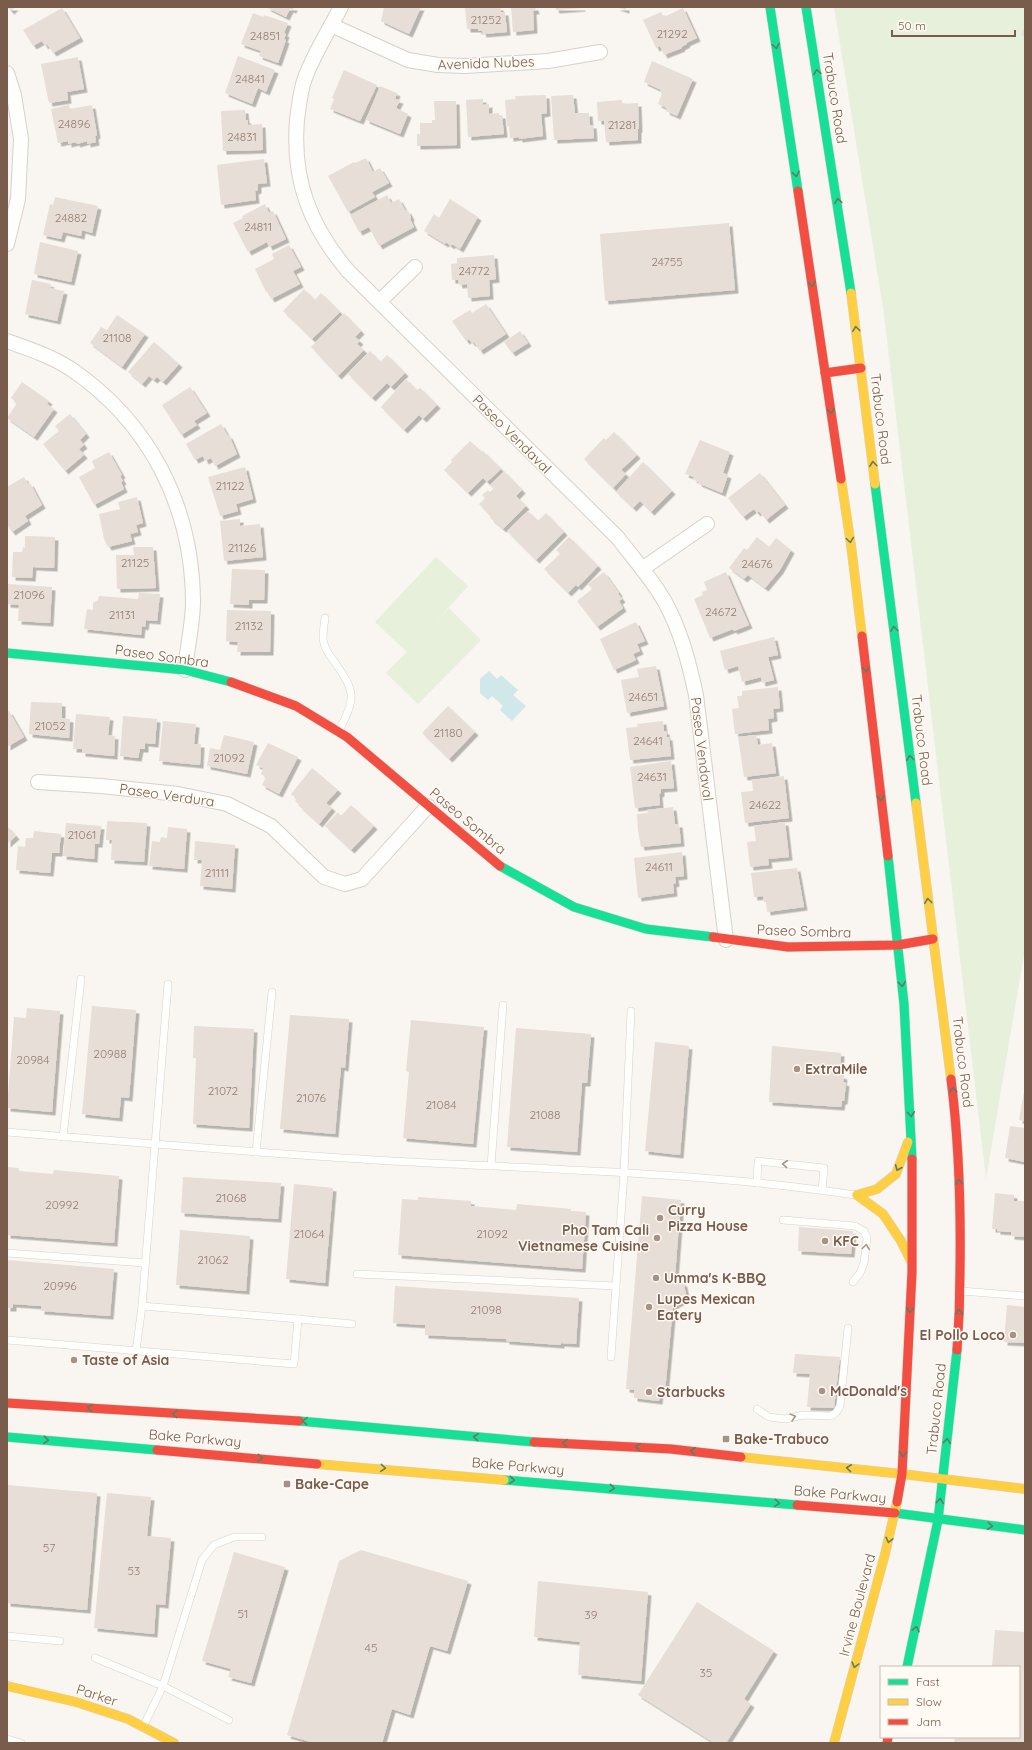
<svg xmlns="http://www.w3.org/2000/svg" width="1032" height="1750" font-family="Quicksand,sans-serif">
<defs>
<filter id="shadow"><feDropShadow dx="3.5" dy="3.5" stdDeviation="0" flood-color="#0004"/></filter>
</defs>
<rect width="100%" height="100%" fill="#f9f5f0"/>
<g fill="#e7f0db">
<polygon points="834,7 1025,7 1025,949 986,1179 884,314"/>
<polygon points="436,557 468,586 432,626 449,608 481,640 418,704 386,673 407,652 375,622"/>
</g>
<polygon fill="#d0e8ea" points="489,671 497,679 501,675 518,690 513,695 526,706 512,721 500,710 503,706 492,696 488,700 480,693 480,679"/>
<g fill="#e6ded7" filter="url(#shadow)">
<polygon points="7,7 15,7 11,11"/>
<polygon points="266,7 294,7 293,10 290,9 286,17"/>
<polygon points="384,7 421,7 409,34 381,21"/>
<polygon points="465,7 500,7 501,12 505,12 507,32 483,34 482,30 478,31 478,29 467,29"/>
<polygon points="511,7 535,7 536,11 533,11 534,30 513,32"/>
<polygon points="555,7 582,7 582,8 556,10"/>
<polygon points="616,7 626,7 626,10"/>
<polygon points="62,8 80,38 53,53 47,44 45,46 42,41 33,46 23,30"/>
<polygon points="683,8 697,38 686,43 687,44 681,47 682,48 664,55 660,46 656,48 643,20 661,12 664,17"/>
<polygon points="253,13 263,17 264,15 288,23 284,33 286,34 284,39 286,40 278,63 259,56 261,51 241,44"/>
<polygon points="1025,26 1025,37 1021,35"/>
<polygon points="238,56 275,70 266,92 258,88 252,104 225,93"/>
<polygon points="78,57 84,89 67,92 68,100 49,103 41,64"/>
<polygon points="652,61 693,79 677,116 666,111 667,108 658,104 662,93 660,92 661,90 644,82"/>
<polygon points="344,70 377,85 360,121 330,109 334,99 332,98"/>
<polygon points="380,86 397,93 395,99 400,100 396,108 408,114 400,134 366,120"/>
<polygon points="546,95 547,113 541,114 543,136 519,139 519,137 510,138 509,126 507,127 505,100 516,99 515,96"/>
<polygon points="573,95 575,113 589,113 590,125 593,125 594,138 554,140 551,96"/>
<polygon points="483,99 483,105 489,104 489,114 499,113 499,115 502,115 504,134 468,137 466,100"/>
<polygon points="622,100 622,104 638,103 639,129 638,129 638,140 606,142 604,121 598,121 597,102"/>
<polygon points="434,101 456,101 457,145 417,146 417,134 420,134 420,123 432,123 432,120 435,120"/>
<polygon points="69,105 70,109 92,105 97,135 95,136 96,142 87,144 87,141 77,144 76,142 68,144 68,141 58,143 51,109"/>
<polygon points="245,110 246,120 248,120 248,125 262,124 263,150 223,151 221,111"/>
<polygon points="366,158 373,172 380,168 389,183 372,192 375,197 348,212 328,176 354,162 355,163"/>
<polygon points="264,159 267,183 258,184 258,190 255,191 256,200 221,205 217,165"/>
<polygon points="387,195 391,203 399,199 405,210 408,211 411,217 410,219 414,227 379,246 369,227 359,232 350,215"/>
<polygon points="55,197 98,206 92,233 82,230 81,236 63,232 61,239 43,235 50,204 53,205"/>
<polygon points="450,199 478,217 460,249 452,244 451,246 446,242 445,244 424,231 434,214 439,218"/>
<polygon points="265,204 269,213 273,211 286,239 269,247 267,242 248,252 233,223 243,218 242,216"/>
<polygon points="729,223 735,290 605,301 600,234"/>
<polygon points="40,242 78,251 71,282 34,274"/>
<polygon points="289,245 301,267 293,271 300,284 271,299 267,291 266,292 255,269 274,259 272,254"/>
<polygon points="494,255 496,279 489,280 490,296 468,298 467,284 459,285 458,280 452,280 451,264 457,263 457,258"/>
<polygon points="32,280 51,284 50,288 64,291 57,321 25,314"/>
<polygon points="304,289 315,300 321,293 340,312 312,339 283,311"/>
<polygon points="486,304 506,334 480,351 474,342 472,343 469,339 466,341 452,321 470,310 472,313"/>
<polygon points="344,313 361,331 355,337 360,341 357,344 364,350 338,376 311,347"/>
<polygon points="117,315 145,334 122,367 90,343 101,327 107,330"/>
<polygon points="520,331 528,343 512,353 504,342"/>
<polygon points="154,342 179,364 163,382 157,377 154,380 149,376 142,384 128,372"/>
<polygon points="370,351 380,362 387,355 405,373 391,387 387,383 372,398 348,374"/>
<polygon points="406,379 417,390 420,388 437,405 423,419 419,415 404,430 381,407"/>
<polygon points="22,382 49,401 47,404 54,409 34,437 7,418 17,403 11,398"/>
<polygon points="190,387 207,413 194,421 197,425 181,435 162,405"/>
<polygon points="70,414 86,434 80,440 84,445 79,449 84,455 65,471 43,444 59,431 55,426"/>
<polygon points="221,424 228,436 229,435 237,454 215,466 211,458 205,461 203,456 195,460 186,444"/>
<polygon points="614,432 637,455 621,470 626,474 613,488 584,459 604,438 606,440"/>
<polygon points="700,440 730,452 723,473 728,475 722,493 698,483 699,482 693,479 694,477 685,474"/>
<polygon points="470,441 482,452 483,451 501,469 487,482 483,478 468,493 444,470 452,462 451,460"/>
<polygon points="109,452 122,475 120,476 123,481 121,482 124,489 94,505 79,477 95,468 92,461"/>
<polygon points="643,462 672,491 651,512 640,501 633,508 616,492"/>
<polygon points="245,467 253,499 236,504 238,511 220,516 208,477"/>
<polygon points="504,471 522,490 516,496 526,506 503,529 490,518 491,517 479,504 485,498 482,495 488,490 490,492 493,489 490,485"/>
<polygon points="760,473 785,505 766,520 759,511 757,513 754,509 743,517 728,498"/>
<polygon points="24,477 28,484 30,483 42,505 25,516 28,521 12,532 7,525 7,487"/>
<polygon points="137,497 143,523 136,525 138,532 130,534 132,541 108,547 104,539 99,514 120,509 118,502"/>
<polygon points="528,511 538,521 546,513 564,532 536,560 507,531"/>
<polygon points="240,519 240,526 260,524 263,557 224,561 220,521"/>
<polygon points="25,536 55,537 54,568 33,567 32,578 12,577 13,552 22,552 23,547 25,548"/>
<polygon points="569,537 598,566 578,587 576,585 568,593 544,569 560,554 556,550"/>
<polygon points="757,537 769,547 776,538 791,550 780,570 765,588 748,575 744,579 729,568 744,548 747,550"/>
<polygon points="133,547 153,547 156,588 117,589 116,555 134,555"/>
<polygon points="232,569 265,570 264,600 249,600 249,605 230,604"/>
<polygon points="604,572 619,593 618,594 622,599 619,601 623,608 597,627 577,601 592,589 588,584"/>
<polygon points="726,572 749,625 734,631 733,629 710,638 694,599 703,595 702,592 707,590 704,582"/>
<polygon points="7,584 52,587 50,623 18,621 19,605 7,604"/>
<polygon points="139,593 160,594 157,621 146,620 145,627 142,626 141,635 84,629 87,609 93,610 93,603 98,600 99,596 138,599"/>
<polygon points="227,610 271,611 270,652 237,652 238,642 226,641"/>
<polygon points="636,622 645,641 637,644 640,651 633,654 636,660 614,670 600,639"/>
<polygon points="774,637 778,655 768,657 774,680 762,683 761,677 742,682 738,666 725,670 720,651"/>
<polygon points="656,666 664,706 627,713 621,680 639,677 637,669"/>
<polygon points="778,687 780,708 773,709 774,718 768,719 769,730 735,734 732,709 739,708 737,696 742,696 742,691"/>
<polygon points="31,702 62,703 62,718 70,719 69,738 29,734"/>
<polygon points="448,706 475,732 449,759 422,733"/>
<polygon points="9,711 24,737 7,747 7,712"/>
<polygon points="76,714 110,717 108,735 115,736 114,756 82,753 82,749 73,749"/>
<polygon points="123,716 157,719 155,744 145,743 145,749 140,749 138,758 120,756"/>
<polygon points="163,721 196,724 194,744 201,744 200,765 159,761"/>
<polygon points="663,721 664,731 666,731 667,737 669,737 671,756 630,760 626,728 638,727 637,724"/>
<polygon points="224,735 254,742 247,774 207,766 210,748 220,750"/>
<polygon points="756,735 758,745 772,743 776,773 744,777 738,737"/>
<polygon points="268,743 298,757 279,794 262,785 266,777 261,774 263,768 256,765"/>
<polygon points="671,761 674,788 661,789 661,793 659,794 660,805 635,808 630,767"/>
<polygon points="312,768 338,790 326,803 332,808 319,824 299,806 300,805 295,801 297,799 291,794"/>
<polygon points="784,776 789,818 745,823 741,792 753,791 752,780"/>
<polygon points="351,805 374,826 351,850 325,826 338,812 341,816"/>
<polygon points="673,807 675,824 679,824 681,843 641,847 638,831 637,814 648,813 647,810"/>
<polygon points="107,821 147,823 144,862 111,860 112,840 106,840"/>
<polygon points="785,822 789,857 768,859 769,865 750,867 747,842 756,841 754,826"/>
<polygon points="66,823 101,826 99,844 95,844 94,859 63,856"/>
<polygon points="7,826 16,836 7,844"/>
<polygon points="168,827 187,829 184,869 149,866 152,841 160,842 161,837 167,838"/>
<polygon points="34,831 61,834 59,853 52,853 50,873 16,870 18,846 25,847 26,838 33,838"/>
<polygon points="195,841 235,845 232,889 200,886 202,860 194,860"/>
<polygon points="682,852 684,876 675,877 676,883 673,884 674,893 638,898 634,858"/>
<polygon points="797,868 804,907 767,912 766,902 764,902 763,896 754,897 751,873"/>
<polygon points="92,1006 136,1010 129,1098 121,1097 119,1118 82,1114"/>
<polygon points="27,1008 60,1011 52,1112 7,1108 14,1017 26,1018"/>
<polygon points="290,1015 349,1019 345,1068 341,1067 335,1134 280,1129"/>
<polygon points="411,1020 484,1027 473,1144 403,1138 409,1072 406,1071"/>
<polygon points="194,1026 254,1029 249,1128 193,1124 196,1058 193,1058"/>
<polygon points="516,1028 591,1034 587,1083 582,1083 577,1152 507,1147"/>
<polygon points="655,1042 689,1046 680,1155 645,1151"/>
<polygon points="772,1046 841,1053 840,1075 844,1076 843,1082 846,1083 844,1101 842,1101 841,1107 769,1102"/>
<polygon points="1024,1092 1025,1092 1025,1121 1019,1120"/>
<polygon points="1010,1126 1025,1128 1025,1162 1005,1158"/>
<polygon points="7,1167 19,1168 18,1171 53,1174 54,1170 119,1176 114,1243 7,1235"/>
<polygon points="183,1177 281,1183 278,1219 181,1213"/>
<polygon points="294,1184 333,1188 325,1283 286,1279"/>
<polygon points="995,1193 1014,1195 1014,1201 1025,1201 1025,1237 1011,1236 1011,1232 997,1231 997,1229 992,1229"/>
<polygon points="642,1196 681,1200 675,1276 684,1284 686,1295 682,1301 673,1306 665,1392 660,1392 659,1401 634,1398 634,1390 626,1389"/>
<polygon points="418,1197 471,1201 471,1206 516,1210 517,1204 571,1209 571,1211 586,1212 582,1269 398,1255 402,1199 418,1200"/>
<polygon points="799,1227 853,1231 851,1254 798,1251"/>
<polygon points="180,1230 250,1236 246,1291 176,1285"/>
<polygon points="7,1260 114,1269 110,1316 41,1311 41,1306 13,1304 13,1308 7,1308"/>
<polygon points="395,1286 579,1298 576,1344 561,1343 561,1345 506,1341 506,1339 425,1335 425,1325 393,1323"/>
<polygon points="1007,1305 1025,1307 1025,1343 1004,1342"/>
<polygon points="795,1354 840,1357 834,1408 807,1407 810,1374 793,1373"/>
<polygon points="7,1485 97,1493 87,1610 7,1603"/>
<polygon points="107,1493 151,1497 147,1536 171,1538 165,1605 156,1604 154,1634 94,1628"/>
<polygon points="361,1550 468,1581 447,1651 430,1646 410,1715 392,1709 382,1743 314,1743 287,1735 339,1561"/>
<polygon points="234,1552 285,1567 251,1683 228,1677 231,1669 202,1661"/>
<polygon points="538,1581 648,1592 641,1681 578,1675 580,1642 534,1637"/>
<polygon points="697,1602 774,1651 744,1699 751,1704 726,1743 714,1743 638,1695"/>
<polygon points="995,1630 1025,1632 1025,1743 954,1743 955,1737 1019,1737 1019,1667 992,1667"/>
</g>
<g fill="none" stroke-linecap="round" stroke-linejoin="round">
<defs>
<g id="lane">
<path d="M325 618C324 625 323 632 323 639 324 647 329 655 334 661 356 693 356 696 339 731"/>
<polyline points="168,984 142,1306 298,1319"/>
<path d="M7 1132C142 1143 277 1155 412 1162 560 1170 709 1173 855 1195"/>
<polyline points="63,1137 81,979"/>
<polyline points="256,1152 272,992"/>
<polyline points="491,1166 503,1005"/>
<polyline points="757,1183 758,1161 824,1168 822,1190"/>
<polyline points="783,1220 855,1226 864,1231 867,1238 864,1263 860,1273 853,1282"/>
<polyline points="7,1253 145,1263"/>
<polyline points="357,1274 616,1286"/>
<polyline points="961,1291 1025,1296"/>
<polyline points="7,1340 294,1364 298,1319 352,1324"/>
<polyline points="136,1351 142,1306"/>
<polyline points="611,1357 624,1173 631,1011"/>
<polyline points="757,1409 769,1417 785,1419 804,1415 830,1416 836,1413 840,1406 848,1328"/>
<polyline points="7,1636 60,1641"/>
<polyline points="95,1658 163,1686 229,1720"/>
<polyline points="144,1725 163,1686 202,1560 214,1545 234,1537 262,1537"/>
<polyline points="7,1739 21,1743"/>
</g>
<g id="street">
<path d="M341 7C329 30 314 54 305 78 300 91 299 106 297 120 292 180 310 226 348 271L618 538C634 559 652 579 665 602 681 631 689 663 696 695L726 940"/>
<polyline points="331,25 408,60 438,65 465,66 548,61 600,52"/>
<polyline points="7,73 14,95 21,139 18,199 7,244"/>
<polyline points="380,301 415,267"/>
<path d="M7 341C29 349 51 356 71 369 150 423 192 506 193 601 193 624 187 648 185 670"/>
<polyline points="642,569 707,524"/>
<polyline points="38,782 101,786 178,794 227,804 271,826 324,877 345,884 362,879 428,806"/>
</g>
<g id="fast">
<polyline points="770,7 798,191"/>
<polyline points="806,7 851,293"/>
<polyline points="875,484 916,803"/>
<polyline points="7,653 185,670 231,682"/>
<polyline points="888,856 904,1004 912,1159"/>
<polyline points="500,866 574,907 646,929 713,937"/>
<polyline points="299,1421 534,1442"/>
<polyline points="7,1437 157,1450"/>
<polyline points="504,1480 797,1505"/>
<polyline points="895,1513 1025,1530"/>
<polyline points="907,1667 938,1520 957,1350"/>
</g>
<g id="slow">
<polyline points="851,293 875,484"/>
<polyline points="841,479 851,545 862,636"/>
<polyline points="916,803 951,1079"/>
<polyline points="857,1195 877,1189 896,1174 908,1142"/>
<polyline points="857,1195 883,1214 901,1241 912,1263"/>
<polyline points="741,1457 902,1474"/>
<polyline points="317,1464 504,1480"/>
<polyline points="902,1474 1025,1489"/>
<polyline points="7,1686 76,1702 128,1719 174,1743"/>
<polyline points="834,1743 885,1554 897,1502"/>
</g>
<g id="jam">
<polyline points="798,191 841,479"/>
<polyline points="825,373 861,368"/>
<polyline points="862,636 888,856"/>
<polyline points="231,682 296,706 347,737 500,866"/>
<polyline points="713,937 788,947 898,945 933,939"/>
<path d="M951 1079C959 1142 961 1206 960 1271 960 1297 959 1324 957 1350"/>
<polyline points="7,1403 299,1421"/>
<polyline points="534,1442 671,1449 741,1457"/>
<polyline points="157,1450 317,1464"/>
<polyline points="897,1502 902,1474 912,1272 912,1159"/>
<polyline points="797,1505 895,1513"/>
<polyline points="887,1743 888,1737"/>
</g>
</defs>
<use href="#lane" stroke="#d7d1cb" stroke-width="8"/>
<use href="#street" stroke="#d7d1cb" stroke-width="16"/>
<use href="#fast" stroke="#d9d2cb" stroke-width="10"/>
<use href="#slow" stroke="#d9d2cb" stroke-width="10"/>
<use href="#jam" stroke="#d9d2cb" stroke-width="10"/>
<use href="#lane" stroke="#fefefd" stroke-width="7"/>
<use href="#street" stroke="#fefefd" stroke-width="14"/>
<use href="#fast" stroke="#16e098" stroke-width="9"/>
<use href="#slow" stroke="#ffcf43" stroke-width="9"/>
<use href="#jam" stroke="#f24e42" stroke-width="9"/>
</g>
<defs><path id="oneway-chevron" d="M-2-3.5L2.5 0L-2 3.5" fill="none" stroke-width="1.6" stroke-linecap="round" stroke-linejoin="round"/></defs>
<g stroke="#617d60">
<use href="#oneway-chevron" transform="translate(776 46) rotate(81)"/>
<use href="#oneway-chevron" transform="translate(817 72) rotate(-99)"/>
<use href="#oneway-chevron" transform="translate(796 174) rotate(81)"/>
<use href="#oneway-chevron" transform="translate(838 201) rotate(-99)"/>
<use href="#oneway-chevron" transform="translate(812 284) rotate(82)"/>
<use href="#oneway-chevron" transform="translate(856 329) rotate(-97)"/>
<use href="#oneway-chevron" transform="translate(831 411) rotate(81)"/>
<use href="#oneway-chevron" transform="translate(873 464) rotate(-97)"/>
<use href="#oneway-chevron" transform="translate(850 540) rotate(82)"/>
<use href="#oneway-chevron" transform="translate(894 629) rotate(-97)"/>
<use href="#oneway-chevron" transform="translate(866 669) rotate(83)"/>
<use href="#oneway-chevron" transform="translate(910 758) rotate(-97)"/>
<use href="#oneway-chevron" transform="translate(881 798) rotate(83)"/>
<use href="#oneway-chevron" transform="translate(928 901) rotate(-97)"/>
<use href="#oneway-chevron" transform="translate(902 984) rotate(84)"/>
<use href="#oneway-chevron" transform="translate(953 1090) rotate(-97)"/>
<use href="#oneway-chevron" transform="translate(911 1114) rotate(86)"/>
<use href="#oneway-chevron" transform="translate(898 1168) rotate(113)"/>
<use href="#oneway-chevron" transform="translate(959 1182) rotate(-92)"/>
<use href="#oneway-chevron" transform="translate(910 1310) rotate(93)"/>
<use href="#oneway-chevron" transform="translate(959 1312) rotate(-89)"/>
<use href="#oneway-chevron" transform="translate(90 1408) rotate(-177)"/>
<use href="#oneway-chevron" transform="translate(175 1414) rotate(-177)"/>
<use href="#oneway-chevron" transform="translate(305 1421) rotate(-177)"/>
<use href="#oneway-chevron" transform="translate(476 1437) rotate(-174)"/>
<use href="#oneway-chevron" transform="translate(46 1440) rotate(5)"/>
<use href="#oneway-chevron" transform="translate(947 1441) rotate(-84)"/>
<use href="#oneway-chevron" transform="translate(565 1443) rotate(-178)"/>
<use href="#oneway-chevron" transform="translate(638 1447) rotate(-176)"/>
<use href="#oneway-chevron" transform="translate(693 1451) rotate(-175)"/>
<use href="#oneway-chevron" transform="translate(903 1454) rotate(94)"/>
<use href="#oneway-chevron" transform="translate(260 1458) rotate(5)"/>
<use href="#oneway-chevron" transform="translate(383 1468) rotate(5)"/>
<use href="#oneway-chevron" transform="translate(849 1468) rotate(-174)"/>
<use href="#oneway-chevron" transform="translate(512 1480) rotate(5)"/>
<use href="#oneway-chevron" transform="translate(612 1488) rotate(5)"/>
<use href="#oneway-chevron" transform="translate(940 1501) rotate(-84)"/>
<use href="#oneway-chevron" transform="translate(777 1503) rotate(5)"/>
<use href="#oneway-chevron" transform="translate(990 1526) rotate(6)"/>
<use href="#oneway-chevron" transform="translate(889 1540) rotate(104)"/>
<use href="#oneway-chevron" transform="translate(916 1629) rotate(-78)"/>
<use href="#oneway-chevron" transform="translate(855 1665) rotate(105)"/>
</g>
<g stroke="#a8958b">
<use href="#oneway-chevron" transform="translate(785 1164) rotate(-174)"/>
<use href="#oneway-chevron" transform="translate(866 1247) rotate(-82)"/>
<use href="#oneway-chevron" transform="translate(793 1417) rotate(-15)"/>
</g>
<g fill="#a69286" stroke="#fffaf3" stroke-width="1.5">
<circle cx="797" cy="1069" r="4"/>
<circle cx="660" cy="1218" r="4"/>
<circle cx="657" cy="1238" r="4"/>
<circle cx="825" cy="1241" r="4"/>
<circle cx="656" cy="1278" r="4"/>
<circle cx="649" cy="1307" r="4"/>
<circle cx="1013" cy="1335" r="4"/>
<circle cx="74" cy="1360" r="4"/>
<circle cx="822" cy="1391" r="4"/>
<circle cx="649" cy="1392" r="4"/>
<rect x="722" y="1435" width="8" height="8" rx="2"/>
<rect x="283" y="1480" width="8" height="8" rx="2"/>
</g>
<g text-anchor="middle" stroke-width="3" stroke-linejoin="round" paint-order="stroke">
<g font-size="12" fill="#977e72">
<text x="486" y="24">21252</text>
<text x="672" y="38">21292</text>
<text x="265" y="40">24851</text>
<text x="250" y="83">24841</text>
<text x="74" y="128">24896</text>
<text x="622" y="129">21281</text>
<text x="242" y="141">24831</text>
<text x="71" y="222">24882</text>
<text x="258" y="231">24811</text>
<text x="667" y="266">24755</text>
<text x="474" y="275">24772</text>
<text x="117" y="342">21108</text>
<text x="230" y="490">21122</text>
<text x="242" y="552">21126</text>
<text x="135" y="567">21125</text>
<text x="757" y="568">24676</text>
<text x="29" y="599">21096</text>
<text x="721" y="616">24672</text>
<text x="122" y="619">21131</text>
<text x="249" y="630">21132</text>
<text x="643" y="701">24651</text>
<text x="50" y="730">21052</text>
<text x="448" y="737">21180</text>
<text x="648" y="745">24641</text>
<text x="229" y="762">21092</text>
<text x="652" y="781">24631</text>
<text x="765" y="809">24622</text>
<text x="82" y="839">21061</text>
<text x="659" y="871">24611</text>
<text x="217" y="877">21111</text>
<text x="110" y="1058">20988</text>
<text x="33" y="1064">20984</text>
<text x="223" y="1095">21072</text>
<text x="311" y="1102">21076</text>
<text x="441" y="1109">21084</text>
<text x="545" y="1119">21088</text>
<text x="231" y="1202">21068</text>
<text x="62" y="1209">20992</text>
<text x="309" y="1238">21064</text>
<text x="492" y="1238">21092</text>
<text x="213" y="1264">21062</text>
<text x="60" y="1290">20996</text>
<text x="486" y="1314">21098</text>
<text x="49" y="1552">57</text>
<text x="134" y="1575">53</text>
<text x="243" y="1618">51</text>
<text x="591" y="1619">39</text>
<text x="371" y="1652">45</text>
<text x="706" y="1677">35</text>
</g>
<g font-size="14" fill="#7a5c4d" stroke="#fffaf3">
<text transform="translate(486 63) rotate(-2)" y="5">Avenida Nubes</text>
<text transform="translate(835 98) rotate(81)" y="5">Trabuco Road</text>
<text transform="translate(881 419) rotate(83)" y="5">Trabuco Road</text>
<text transform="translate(512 434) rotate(45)" y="5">Paseo Vendaval</text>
<text transform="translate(162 656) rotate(8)" y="5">Paseo Sombra</text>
<text transform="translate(922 740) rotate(83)" y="5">Trabuco Road</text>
<text transform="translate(702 749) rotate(83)" y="5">Paseo Vendaval</text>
<text transform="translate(167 795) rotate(8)" y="5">Paseo Verdura</text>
<text transform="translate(468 821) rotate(40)" y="5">Paseo Sombra</text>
<text transform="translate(804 931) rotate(2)" y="5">Paseo Sombra</text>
<text transform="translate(963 1062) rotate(83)" y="5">Trabuco Road</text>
<text transform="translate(936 1409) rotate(-84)" y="5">Trabuco Road</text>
<text transform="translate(195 1438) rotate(5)" y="5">Bake Parkway</text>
<text transform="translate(518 1466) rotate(5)" y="5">Bake Parkway</text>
<text transform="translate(840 1494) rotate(5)" y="5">Bake Parkway</text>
<text transform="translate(857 1605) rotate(-75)" y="5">Irvine Boulevard</text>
<text transform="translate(97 1695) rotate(18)" y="5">Parker</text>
</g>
<g font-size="14" font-weight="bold" fill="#7a5c4d" stroke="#fffaf3" text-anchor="start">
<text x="805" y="1074">ExtraMile</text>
<text x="668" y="1215">Curry<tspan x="668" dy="16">Pizza House</tspan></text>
<text x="649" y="1235" text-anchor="end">Pho Tam Cali<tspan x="649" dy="16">Vietnamese Cuisine</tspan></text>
<text x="833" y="1246">KFC</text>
<text x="664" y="1283">Umma's K-BBQ</text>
<text x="657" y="1304">Lupes Mexican<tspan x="657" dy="16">Eatery</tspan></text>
<text x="1005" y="1340" text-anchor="end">El Pollo Loco</text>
<text x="82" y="1365">Taste of Asia</text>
<text x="830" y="1396">McDonald's</text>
<text x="657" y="1397">Starbucks</text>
<text x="734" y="1444">Bake-Trabuco</text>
<text x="295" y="1489">Bake-Cape</text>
</g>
</g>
<rect width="1032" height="1750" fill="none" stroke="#7a5c4d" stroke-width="16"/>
<rect x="880" y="1666" width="140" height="72" fill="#fffaf3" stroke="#cabbb1"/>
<rect x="888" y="1679" width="20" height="6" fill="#16e098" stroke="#cabbb1"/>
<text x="916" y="1686" font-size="12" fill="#7a5c4d">Fast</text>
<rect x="888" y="1699" width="20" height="6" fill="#ffcf43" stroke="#cabbb1"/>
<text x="916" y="1706" font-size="12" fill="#7a5c4d">Slow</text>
<rect x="888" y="1719" width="20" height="6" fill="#f24e42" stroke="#cabbb1"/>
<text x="916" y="1726" font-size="12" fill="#7a5c4d">Jam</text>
<path d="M892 30v6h123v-6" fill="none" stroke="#7a5c4d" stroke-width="2"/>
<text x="898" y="30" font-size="12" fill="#7a5c4d" stroke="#fffaf3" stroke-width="3" paint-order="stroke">50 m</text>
</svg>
